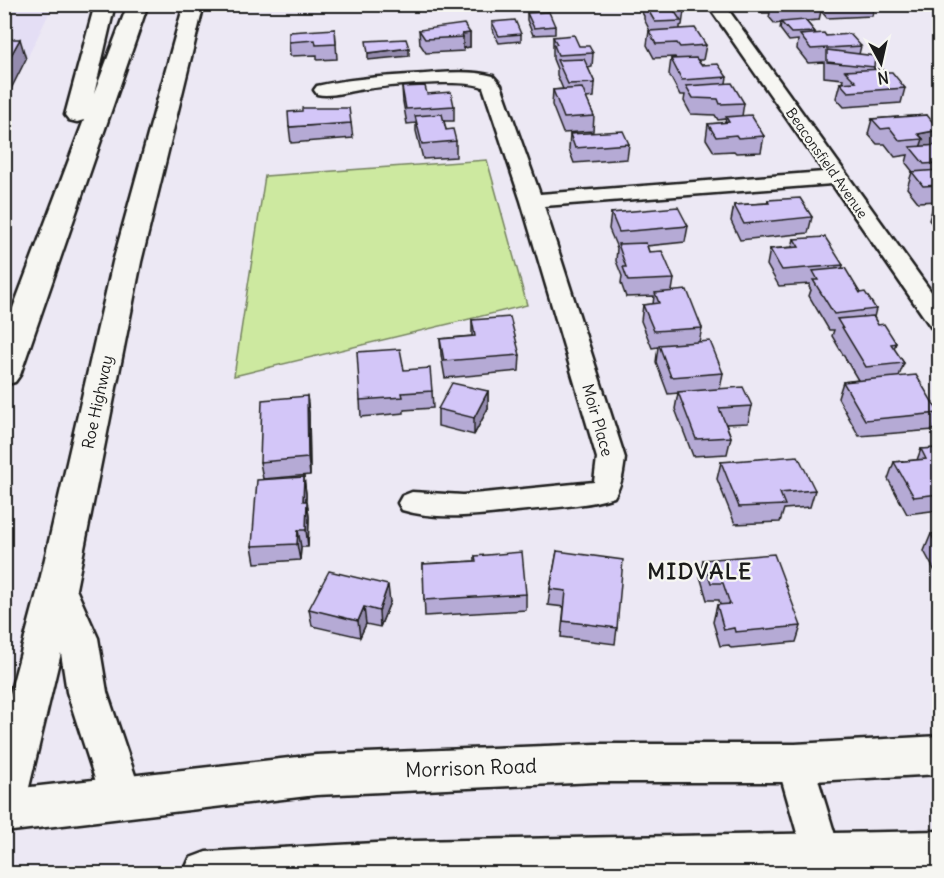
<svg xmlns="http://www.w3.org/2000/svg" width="944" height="878" font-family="Delius,sans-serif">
<rect width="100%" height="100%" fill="#ece8f4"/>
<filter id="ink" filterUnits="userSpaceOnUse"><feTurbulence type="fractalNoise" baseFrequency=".0167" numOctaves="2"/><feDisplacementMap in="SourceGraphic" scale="12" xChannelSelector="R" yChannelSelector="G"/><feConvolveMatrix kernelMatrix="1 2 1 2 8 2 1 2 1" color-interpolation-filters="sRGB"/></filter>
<g filter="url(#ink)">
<polygon fill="#e4def5" points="5,5 53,5 5,104"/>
<polygon fill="#cde9a0" stroke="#74825e" stroke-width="1.5" points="487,160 527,305 234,376 265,176"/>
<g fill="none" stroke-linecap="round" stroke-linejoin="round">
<defs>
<g id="street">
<path d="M707 4H724L940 304V329L931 327 832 184 544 206 625 458C623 473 622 484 614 497 586 506 556 507 527 510 487 514 441 522 402 510L398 503 402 496 412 492 463 495 594 482 597 458 521 201 483 87C463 78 383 86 358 90 345 92 330 97 317 94L314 90 317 86C347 79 378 77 409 75 437 74 467 69 493 76L501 85 540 194 824 172Z"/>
<polygon points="795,747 807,752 813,763 845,868 842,874 810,874 807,868 777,763 783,752"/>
</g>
<g id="primary">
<polygon points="940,736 940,774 795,782 595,782 316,795 4,832 4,790 316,755 595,744 795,744"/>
<polygon points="940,831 940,874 183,874 190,858 206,852 414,841"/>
</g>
<g id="highway">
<polygon points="95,4 115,4 94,94 128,4 148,4 20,375 15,382 4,385 4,332 84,120 77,122 69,120 65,115"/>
<polygon points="184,4 204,4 141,262 76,589 98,638 107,692 142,796 135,810 120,816 105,810 67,692 61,653 26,800 20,814 4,820 4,716 38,589 113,262"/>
<polygon points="358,844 374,850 381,866 378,874 307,874 314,858"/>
</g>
</defs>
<use href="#street" stroke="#1c1c1c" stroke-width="5"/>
<use href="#primary" stroke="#1c1c1c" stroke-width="5"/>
<use href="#highway" stroke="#1c1c1c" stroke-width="5"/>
<use href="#street" fill="#f6f6f2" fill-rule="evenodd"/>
<use href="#primary" fill="#f6f6f2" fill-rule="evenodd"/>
<use href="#highway" fill="#f6f6f2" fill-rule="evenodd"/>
</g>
<g fill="#b5aad5" stroke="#1c1c1c" stroke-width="1.5">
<polygon points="296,4 317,4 296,6"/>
<polygon points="637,4 679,4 684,11 682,25 680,26 680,29 706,45 703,60 698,60 701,65 727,77 726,83 744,103 742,116 764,136 761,152 736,153 734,151 714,152 706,139 708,124 725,123 726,119 718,120 715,115 691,114 684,101 685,95 680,95 669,74 671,59 676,59 675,57 654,58 647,45 649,31 650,31 644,19 644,16"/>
<polygon points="758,4 875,4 872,16 827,18 821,11 819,20 806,21 815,32 815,34 826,36 861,46 859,54 874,67 874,69 885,72 905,88 901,103 844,107 836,98 840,83 842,83 843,79 824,77 824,62 808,63 797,49 798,40 789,41 780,29 781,23 775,24 769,17 770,13 762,13 757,8"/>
<polygon points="527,13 555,26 555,34 533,35 527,20"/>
<polygon points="492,22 521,34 521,41 499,43 492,29"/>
<polygon points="335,29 337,59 317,60 317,55 290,56 289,42"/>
<polygon points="419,30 470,33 470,47 463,48 464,51 426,53 420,44"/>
<polygon points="553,37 593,53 592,67 588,68 595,83 594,97 586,98 594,116 593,131 563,133 552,105 553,90 563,89 557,75 557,69 553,59"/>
<polygon points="402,87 427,94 454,106 454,121 444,121 446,130 456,141 456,157 423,159 416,131 416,123 407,124 403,102"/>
<polygon points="927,115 935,145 939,145 939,201 918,202 907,188 912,172 913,172 906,163 908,155 895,157 885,144 877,144 868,134 872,119"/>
<polygon points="351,123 353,138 291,143 289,127"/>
<polygon points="570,134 629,144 627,159 574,163 569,150"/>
<polygon points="768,200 812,217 808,233 740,240 731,221 734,205 767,203"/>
<polygon points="939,203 939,232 929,220 934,204"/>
<polygon points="611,213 688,226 685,242 647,246 649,252 674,279 672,291 702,328 699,342 723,373 720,389 752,406 748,423 726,424 731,437 727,454 693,456 675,409 678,393 668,394 656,362 658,347 652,348 641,321 643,305 653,304 654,296 626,297 621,283 622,276 616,261 617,248 609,229"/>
<polygon points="794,239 843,265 842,269 860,293 876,309 874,317 878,325 896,343 894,349 904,363 899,376 939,412 939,415 934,430 859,436 838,398 843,382 858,380 832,336 834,330 829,330 809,296 811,290 809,287 810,284 779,286 767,265 770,249 792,247"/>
<polygon points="472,320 520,355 519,371 445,378 441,355 440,339 472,336"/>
<polygon points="404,370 432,391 433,408 404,410 404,413 361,417 360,400"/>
<polygon points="488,391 488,408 474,435 438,426 438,409"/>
<polygon points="307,396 309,413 310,475 263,479 260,462"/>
<polygon points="939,448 939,510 907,514 888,479 894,462 917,460 921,449"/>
<polygon points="721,462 815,490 810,507 784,509 780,522 735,524 717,479"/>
<polygon points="304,477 306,494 306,501 307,501 309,517 308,547 301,547 300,560 255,563 252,546"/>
<polygon points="939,533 939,575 937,575 924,551 931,534"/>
<polygon points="557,551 617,628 615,644 561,637 564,607 548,605 550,589"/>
<polygon points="475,556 526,594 526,610 425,616 423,564 475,561"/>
<polygon points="703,560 801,626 796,642 731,648 729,645 720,646 713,622 717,605 720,605 719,600 707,600 700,576"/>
<polygon points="390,602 380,627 366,624 360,637 312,626 309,609"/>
</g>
<g fill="#948bae" stroke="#1c1c1c" stroke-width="1.5">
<polygon points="470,33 470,47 463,48 463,37 462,34"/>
<polygon points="20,39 26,59 4,103 4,68"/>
<polygon points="409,48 409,56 368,60 368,53"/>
<polygon points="939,130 935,145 920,148 923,139 918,134"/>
<polygon points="488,391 488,408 474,435 474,418"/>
<polygon points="307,396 309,413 310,475 308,458"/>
<polygon points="304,477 306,494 305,517 303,501"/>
<polygon points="307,501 309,517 308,547 306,530"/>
<polygon points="298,530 301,547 300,560 297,544"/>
<polygon points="388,585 390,602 380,627 379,611"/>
<polygon points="364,607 366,624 360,637 358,621"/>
</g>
<g fill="#d3c6f8" stroke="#1c1c1c" stroke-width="1.5">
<polygon points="679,4 684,11 675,12 681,21 655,22 645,5"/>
<polygon points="773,4 821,4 822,6 778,10"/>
<polygon points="549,12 555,26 534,28 527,13"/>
<polygon points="515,20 521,34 499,36 492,22"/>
<polygon points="805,20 815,32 791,33 781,22"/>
<polygon points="464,24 470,33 462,34 463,37 425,39 419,30"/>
<polygon points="695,28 706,45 680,47 677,43 656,44 649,31"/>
<polygon points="335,29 336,44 316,45 315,40 289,42 289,32"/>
<polygon points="824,33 826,36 850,34 861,46 811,49 800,35"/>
<polygon points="574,35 579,46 589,46 593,53 558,55 554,45 557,44 553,37"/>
<polygon points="4,39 20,39 4,68"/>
<polygon points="406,39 409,48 368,53 366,41"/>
<polygon points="827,50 875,56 874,67 827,62"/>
<polygon points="696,58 701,65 718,64 727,77 682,80 671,59"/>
<polygon points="584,59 595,83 568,84 557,60"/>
<polygon points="882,69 885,72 892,72 905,88 848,92 840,83 856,82 845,71"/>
<polygon points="732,83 744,103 720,104 718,99 693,98 686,86"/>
<polygon points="425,86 427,94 451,92 454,106 406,109 402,87"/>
<polygon points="582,88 594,116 564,118 553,90"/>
<polygon points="302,108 349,108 351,123 289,127 288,112 302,111"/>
<polygon points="442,114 446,130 453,129 456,141 422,144 415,116"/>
<polygon points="751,115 764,136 738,138 736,135 716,137 708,124 729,122 726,117"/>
<polygon points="927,115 939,130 918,134 923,139 900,141 890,128 881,129 872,119"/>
<polygon points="623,131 629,144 575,148 570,134"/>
<polygon points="939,145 939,163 924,164 910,147"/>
<polygon points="939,170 939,185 923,186 912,172"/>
<polygon points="800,198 812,217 744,224 734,205 769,203 768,200"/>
<polygon points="939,203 939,210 934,204"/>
<polygon points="678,207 688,226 619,232 611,213"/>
<polygon points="825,237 843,265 782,270 770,249 799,247 794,239"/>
<polygon points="646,243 649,252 662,251 674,279 628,281 623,267 626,267 618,244"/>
<polygon points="845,268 860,293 865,292 876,309 834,314 813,280 818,280 813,271"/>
<polygon points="687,290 702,328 654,331 643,305 659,303 655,293"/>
<polygon points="873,316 878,325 884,324 896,343 891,344 904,363 866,367 837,319"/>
<polygon points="510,317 520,355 444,361 440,339 475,336 472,320"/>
<polygon points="710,341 723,373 671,377 659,345"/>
<polygon points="400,349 404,370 430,368 432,391 402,393 403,397 360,400 357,352"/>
<polygon points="916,375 939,413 865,420 843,382"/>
<polygon points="452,383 488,391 474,418 438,409"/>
<polygon points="743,387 752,406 719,408 731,437 696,439 678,392"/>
<polygon points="307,396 308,458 260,462 262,400"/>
<polygon points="939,448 939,494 914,497 894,462 926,459 921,449"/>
<polygon points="798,456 815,490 780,493 785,505 739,507 721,462"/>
<polygon points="304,477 303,501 307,501 306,530 298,530 297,544 252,546 257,480"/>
<polygon points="939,533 939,549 931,534"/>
<polygon points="557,551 623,560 617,628 563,621 566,591 550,589"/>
<polygon points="522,552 526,594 424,600 423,564 476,561 475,556"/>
<polygon points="774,554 801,626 735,632 734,628 724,630 717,605 730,604 723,583 711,583 703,560"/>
<polygon points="329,571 388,585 379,611 364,607 358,621 309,609"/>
</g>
</g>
<g text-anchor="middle" stroke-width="4.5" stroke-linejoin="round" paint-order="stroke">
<g font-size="14" fill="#1c1c1c" stroke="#f6f6f2">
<text transform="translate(827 163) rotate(55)" y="5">Beaconsfield Avenue</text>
</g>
<g font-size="16" fill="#1c1c1c" stroke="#f6f6f2">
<text transform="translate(97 402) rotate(-78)" y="6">Roe Highway</text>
<text transform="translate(598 420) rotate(74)" y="6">Moir Place</text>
</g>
<g font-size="20" fill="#1c1c1c" stroke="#f6f6f2">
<text transform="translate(471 768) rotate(-2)" y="7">Morrison Road</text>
</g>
<g font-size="22" font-weight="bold" letter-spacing="1.5" fill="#1c1c1c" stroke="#f6f6f2">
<text x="700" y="579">MIDVALE</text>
</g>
</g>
<rect width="944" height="878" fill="none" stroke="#f6f6f2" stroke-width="24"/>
<rect x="12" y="12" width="920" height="854" fill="none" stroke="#1c1c1c" stroke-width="2" filter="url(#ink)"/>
<g transform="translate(881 63) rotate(172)" stroke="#f6f6f2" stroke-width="4.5" paint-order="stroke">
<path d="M0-4.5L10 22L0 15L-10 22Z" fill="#1c1c1c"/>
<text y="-9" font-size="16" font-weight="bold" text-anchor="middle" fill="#1c1c1c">N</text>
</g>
</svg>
